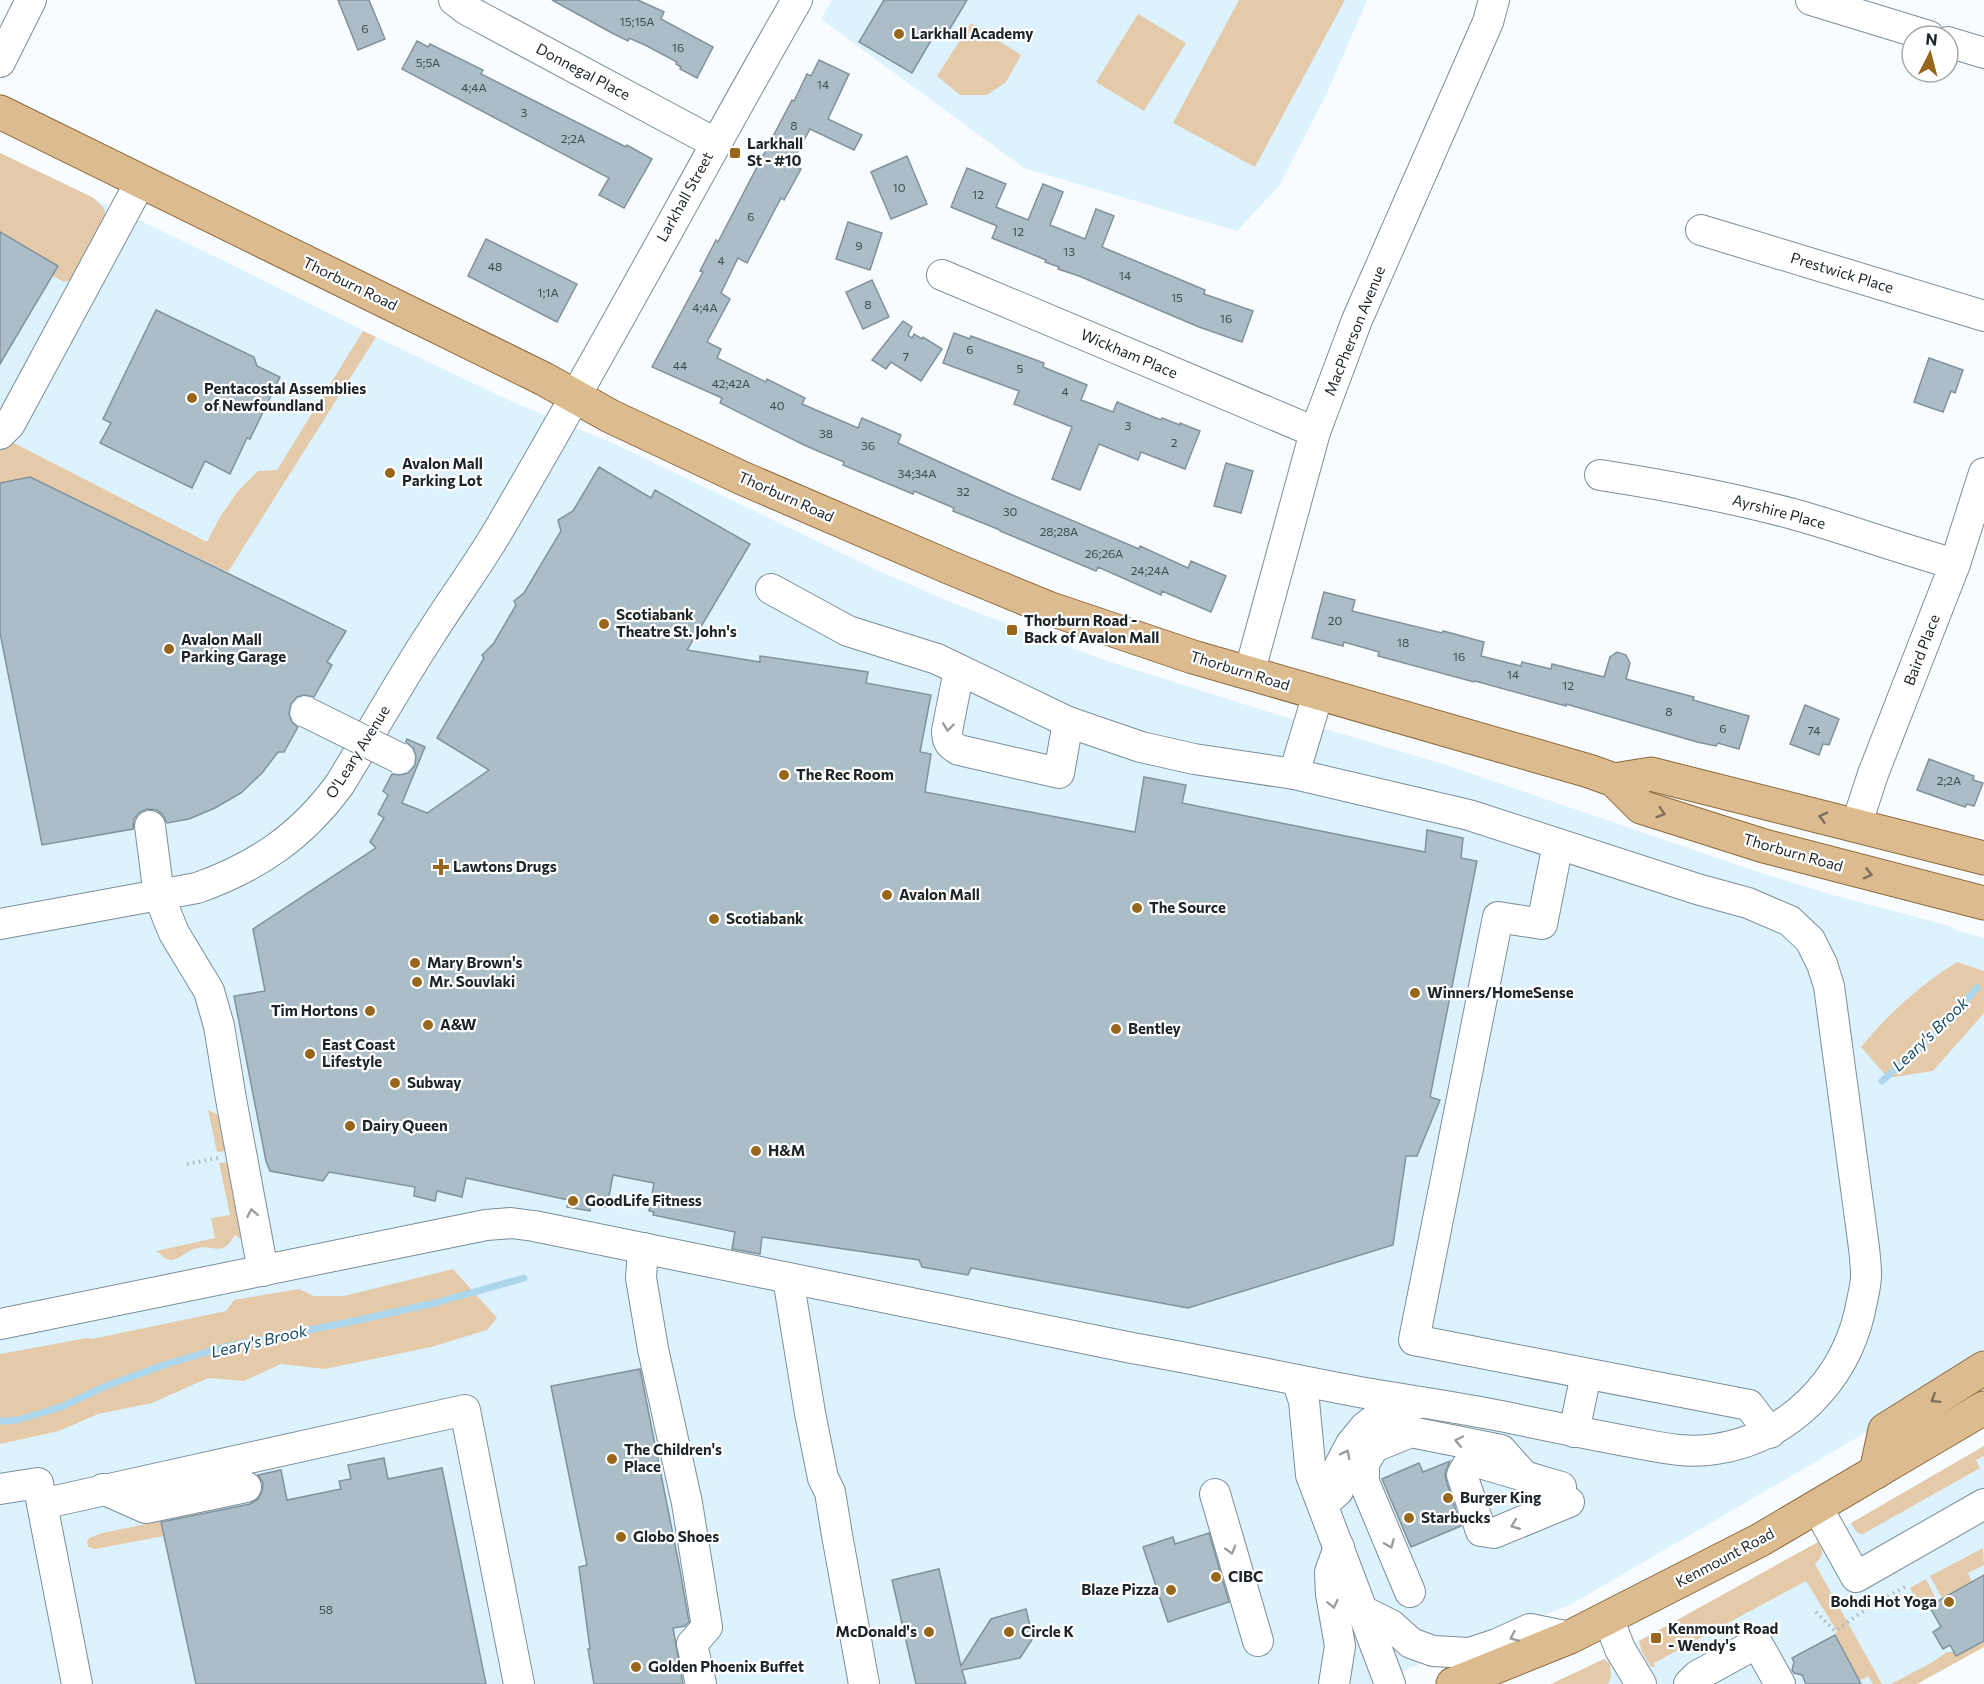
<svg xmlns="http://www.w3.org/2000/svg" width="1984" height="1684" font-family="Commissioner,sans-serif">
<rect width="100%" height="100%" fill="#f8fcfe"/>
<g fill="#dcf2fe">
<polygon points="832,0 1367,0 1326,95 1279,186 1237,231 1024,168 821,19"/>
<polygon points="0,153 226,262 376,337 515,403 615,444 881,572 955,604 1104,660 1272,713 1443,764 1764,874 1829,894 1950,926 1958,931 1984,938 1984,1350 1877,1426 1570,1605 1370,1684 0,1684"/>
<polygon points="1984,1446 1984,1646 1917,1684 1551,1684 1598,1662 1698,1609 1808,1548"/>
</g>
<g fill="#e4caa9">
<polygon points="1239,0 1345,0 1255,167 1173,123"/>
<polygon points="1138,14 1186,43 1144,111 1096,82"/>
<polygon points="971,23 1021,55 1006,82 987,95 960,95 937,76"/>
<polygon points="0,153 92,197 104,208 106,220 71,280 64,282 53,276 58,266 0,232"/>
<polygon points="363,331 376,337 228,572 30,477 0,483 0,449 10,441 207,542 220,517 238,491 258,471 277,470"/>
<path d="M1957 962 1984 971V1013L1933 1071 1888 1078 1861 1047C1889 1013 1920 985 1957 962Z"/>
<polygon points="208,1110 220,1116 227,1151 217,1152"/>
<path d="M231 1162 244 1241 235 1235C221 1260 213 1242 194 1249 186 1251 180 1259 172 1260 166 1261 161 1254 156 1251L215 1238 211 1218 230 1215 219 1163Z"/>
<polygon points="453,1269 497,1318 487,1330 431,1347 325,1369 281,1364 244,1381 208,1378 152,1403 98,1414 59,1431 0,1444 0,1354 87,1338 92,1339 226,1311 234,1300 299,1289 314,1296 344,1296"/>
<path d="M1984 1446V1456L1976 1460 1980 1468 1863 1534C1857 1535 1854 1528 1851 1523Z"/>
<polygon points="161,1521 164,1536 95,1549 88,1547 87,1542 89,1538 102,1533"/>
<path d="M1818 1542C1824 1551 1823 1557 1815 1564L1882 1684H1873L1868 1676 1859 1681 1835 1635 1837 1631 1806 1581 1654 1663 1655 1667H1651L1642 1652 1639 1641Z"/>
<polygon points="1983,1548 1984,1565 1968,1573 1972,1582 1942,1598 1930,1576"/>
<polygon points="1926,1579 1937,1601 1922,1610 1910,1588"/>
<polygon points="1984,1641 1984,1647 1917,1684 1891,1684 1931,1663 1947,1652 1954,1652 1956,1656"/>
<polygon points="1604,1659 1610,1664 1611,1677 1608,1684 1551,1684"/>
</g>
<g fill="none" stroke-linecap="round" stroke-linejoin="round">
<g stroke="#acd6eb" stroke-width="7">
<polyline points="1882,1081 1938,1031 1977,988"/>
<polyline points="0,1421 18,1420 61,1407 106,1386 164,1365 224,1347 354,1321 435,1303 524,1278"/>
</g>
</g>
<g fill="#abbdc7" stroke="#81929c" stroke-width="1.5">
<polygon points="338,0 369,0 385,39 358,50"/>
<polygon points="552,0 638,0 664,12 661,19 713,47 697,78 680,69 681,67 676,64 677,62 645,45 629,38 628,41 612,33"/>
<polygon points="884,0 967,0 945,37 936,32 912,73 859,42"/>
<polygon points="417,41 428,47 430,44 483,70 481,74 626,147 627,145 652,159 624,208 599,195 609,178 402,69"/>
<polygon points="819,60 849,74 828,119 862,135 854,150 810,129 791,164 801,169 784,200 781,198 747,263 738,258 721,293 730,299 707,342 721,349 717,358 766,382 767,379 805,398 802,404 858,428 862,418 901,435 898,443 1010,494 1139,549 1140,546 1188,568 1191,561 1226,576 1211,612 1162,591 1161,595 1098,567 1096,571 1000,531 1000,530 953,511 954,508 914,491 913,494 843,465 844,462 804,445 720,403 722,398 652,367 703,272 700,271 716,240 718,242 792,100 794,101 807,74 811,76"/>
<polygon points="907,156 927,204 891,219 871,172"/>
<polygon points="967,168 1006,184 996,207 1028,220 1043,184 1063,192 1050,225 1085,239 1096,209 1114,216 1102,247 1205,290 1204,294 1253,311 1242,342 1199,327 1079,276 1058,269 1059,267 1045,262 1046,260 992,238 997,226 951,207"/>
<polygon points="848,222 882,233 870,270 836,259"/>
<polygon points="0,232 58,266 0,364"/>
<polygon points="486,239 577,284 557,322 468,276"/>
<polygon points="872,280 889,317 863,329 846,292"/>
<polygon points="156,310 254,357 257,366 280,377 250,439 247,438 230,474 205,461 192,488 100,443 111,423 103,419"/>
<polygon points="903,321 912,327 908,335 912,338 914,334 922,339 923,337 942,349 921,381 891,362 886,369 872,360"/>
<polygon points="954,333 970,339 971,336 1044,363 1043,367 1087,385 1081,400 1113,412 1117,402 1161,420 1162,418 1180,425 1180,423 1200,431 1185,469 1141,452 1138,460 1099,444 1080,490 1052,479 1072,427 1014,404 1019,391 943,363"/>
<polygon points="1929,358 1963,370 1955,393 1951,391 1943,412 1914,402"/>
<polygon points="1226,463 1253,471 1241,513 1214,506"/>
<polygon points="599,467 651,498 655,490 750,544 687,650 760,662 760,656 868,672 866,683 931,695 920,752 931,754 925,792 1135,832 1144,777 1186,785 1182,803 1425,852 1427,830 1463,838 1461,858 1477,861 1430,1097 1440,1100 1417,1156 1406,1156 1393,1245 1188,1308 971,1268 968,1275 922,1267 919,1260 762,1237 760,1254 732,1249 735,1232 653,1215 654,1212 649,1211 654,1183 613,1175 607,1207 591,1204 590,1211 567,1207 568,1200 466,1178 462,1197 437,1191 435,1201 414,1196 415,1187 329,1172 323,1181 270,1171 266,1161 234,996 265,991 253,929 376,848 370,842 384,818 378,814 388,795 383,791 392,774 400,775 408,773 415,765 416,756 413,748 406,742 407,739 425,747 402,803 427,813 489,770 437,738 484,658 482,655 494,643 516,605 514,601 524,593 561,531 558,520 573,511"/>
<polygon points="30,477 346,631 327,662 332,665 314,697 304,695 297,697 291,704 289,714 292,722 298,727 284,752 278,752 262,773 241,793 215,808 189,819 167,823 163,815 157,810 147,809 139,813 134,819 133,829 42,845 0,633 0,483"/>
<polygon points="1324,592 1355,600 1352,611 1442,633 1443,631 1484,642 1481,656 1521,666 1522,662 1551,669 1552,664 1604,677 1610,657 1617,652 1626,655 1630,663 1626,679 1694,697 1693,700 1749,716 1739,749 1718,743 1716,746 1697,742 1566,704 1566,706 1475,681 1474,682 1378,656 1379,652 1344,642 1343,646 1312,638"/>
<polygon points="1805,705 1839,719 1829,745 1823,744 1819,755 1790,744"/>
<polygon points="1929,759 1974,776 1973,780 1983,783 1974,806 1967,804 1965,807 1917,790"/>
<polygon points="640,1369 680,1570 689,1622 685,1626 673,1628 683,1684 594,1684 588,1649 590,1649 579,1567 587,1565 551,1386"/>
<polygon points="384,1458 388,1479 442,1468 486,1684 196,1684 161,1522 250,1504 258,1499 262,1492 263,1483 258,1475 281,1470 287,1500 341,1489 339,1481 351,1479 348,1465"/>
<polygon points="1450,1461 1445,1473 1446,1480 1461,1526 1411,1547 1382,1479 1419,1463 1423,1472"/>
<polygon points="1209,1533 1229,1602 1168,1622 1143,1547 1173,1537 1175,1544"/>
<polygon points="939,1569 961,1666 991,1619 1026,1609 1033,1638 1020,1658 962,1670 966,1684 916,1684 892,1580"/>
<polygon points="1984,1575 1984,1641 1956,1656 1950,1645 1943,1649 1933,1632 1941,1627 1929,1606"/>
<polygon points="1835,1635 1861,1684 1806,1684 1802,1675 1794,1673 1792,1670 1794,1662 1792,1658"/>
</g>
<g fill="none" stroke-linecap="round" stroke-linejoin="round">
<defs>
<g id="minor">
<polyline points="454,0 467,10 715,143"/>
<polyline points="1811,0 1929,36"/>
<polyline points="1948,42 1984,53"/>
<polyline points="0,62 31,0"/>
<polyline points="1701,230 1984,316"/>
<polyline points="942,275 1315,432"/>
<polyline points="0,434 10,424 141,181"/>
<path d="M1600 475C1665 485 1729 497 1793 514 1847 529 1901 549 1955 564"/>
<polyline points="771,589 848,631 937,659 1068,722 1141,747 1194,759 1294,774"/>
<path d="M959 670 947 731C947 742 950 745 959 750L1059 773 1068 722"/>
<polyline points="1249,674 1315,432 1357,320 1488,22 1494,0"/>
<polyline points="150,826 159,896 174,933 209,991 219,1026 231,1099 263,1271"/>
<polyline points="1856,826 1873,774 1955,564 1984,473"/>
<polyline points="1558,844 1542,924 1498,917 1414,1340 1749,1405 1770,1433"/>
<path d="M0 924 197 888C257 867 302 836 340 784 371 733 400 681 432 632 453 599 475 569 495 536 599 360 695 178 797 0"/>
<polyline points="643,1248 641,1278 653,1349 687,1503 707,1627 692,1644 701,1684"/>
<polyline points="788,1278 810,1413 823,1478 830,1492 837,1535 864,1684"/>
<path d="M0 1324 486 1225 511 1223 534 1226 1132 1348C1206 1361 1280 1377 1354 1391 1405 1400 1456 1407 1506 1417 1548 1426 1589 1434 1631 1442 1658 1447 1687 1454 1716 1449 1788 1438 1844 1382 1860 1311 1862 1299 1866 1287 1866 1275 1866 1266 1865 1257 1864 1248L1829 986 1822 964 1810 940 1790 921 1748 903 1697 889 1469 815 1294 774 1318 694"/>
<polyline points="1297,1380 1304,1401 1311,1475 1390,1684"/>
<polyline points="1574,1432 1586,1374"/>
<polyline points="1561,1487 1480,1463 1467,1466 1462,1475 1481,1531 1494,1533 1569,1502"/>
<polyline points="0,1489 38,1483 42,1504 465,1410 519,1684"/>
<polyline points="103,1489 146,1508 246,1487"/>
<polyline points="1215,1494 1258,1641"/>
<polyline points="42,1504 77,1684"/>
<polyline points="1323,1504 1338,1491 1339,1467 1351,1444 1365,1427 1386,1411 1416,1404"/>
<polyline points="1817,1507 1856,1577 1984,1504"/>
<polyline points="1410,1592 1364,1482 1364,1463 1374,1447 1411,1432 1501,1450 1525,1477"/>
<polyline points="1363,1611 1391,1625 1411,1643 1433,1651 1470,1653 1497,1644 1530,1629 1570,1637"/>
<polyline points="1608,1618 1620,1649 1641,1684"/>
<polyline points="1334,1684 1340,1646 1331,1594 1330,1572 1339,1547"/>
<polyline points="1689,1684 1697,1676 1757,1643 1780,1684"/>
</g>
<g id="major">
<polyline points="0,112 544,379 610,416 742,478 951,568 1048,608 1193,657 1589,771 1614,780 1641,807 1764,846 1984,903"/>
<polyline points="1614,780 1651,774 1984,858"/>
<polyline points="1876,1472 1885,1430 1984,1368"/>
<polyline points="1453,1684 1570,1637 1760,1540 1984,1408"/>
</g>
</defs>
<use href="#minor" stroke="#7c8e97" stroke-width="32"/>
<use href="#major" stroke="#8b693b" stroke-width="35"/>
<g stroke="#b0b5b8" stroke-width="4" stroke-dasharray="1.5 4.5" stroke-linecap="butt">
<polyline points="187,1164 218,1158"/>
<polyline points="1816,1612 1835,1631 1872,1605 1905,1587"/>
</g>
<use href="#minor" stroke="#fff" stroke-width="30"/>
<use href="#major" stroke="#dcbb8f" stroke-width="33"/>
<defs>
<polyline id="minor-bridge" points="306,712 399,758"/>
</defs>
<use href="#minor-bridge" stroke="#7c8e97" stroke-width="32" stroke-linecap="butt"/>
<use href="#minor-bridge" stroke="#fff" stroke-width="30"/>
</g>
<defs><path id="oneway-chevron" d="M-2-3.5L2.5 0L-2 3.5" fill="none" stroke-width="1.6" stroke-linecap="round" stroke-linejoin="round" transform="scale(1.5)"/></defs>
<g stroke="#9a9d9f">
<use href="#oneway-chevron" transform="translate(948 727) rotate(97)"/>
<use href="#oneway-chevron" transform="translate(252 1213) rotate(-101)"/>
<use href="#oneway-chevron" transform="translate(1459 1441) rotate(-168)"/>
<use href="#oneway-chevron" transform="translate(1346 1454) rotate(-63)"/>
<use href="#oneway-chevron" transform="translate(1515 1525) rotate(158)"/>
<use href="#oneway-chevron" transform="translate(1390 1544) rotate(67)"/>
<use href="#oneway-chevron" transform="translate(1231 1550) rotate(74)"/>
<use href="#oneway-chevron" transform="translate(1333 1604) rotate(78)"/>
<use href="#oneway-chevron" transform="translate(1514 1637) rotate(156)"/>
</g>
<g stroke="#7d705c">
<use href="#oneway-chevron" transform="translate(1661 813) rotate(18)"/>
<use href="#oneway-chevron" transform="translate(1823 817) rotate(-165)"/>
<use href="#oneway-chevron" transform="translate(1868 874) rotate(15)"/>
<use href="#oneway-chevron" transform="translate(1935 1399) rotate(148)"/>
</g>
<g fill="#99671b" stroke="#fff" stroke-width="2">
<circle cx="899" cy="34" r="6"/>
<rect x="729" y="147" width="12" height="12" rx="3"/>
<circle cx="192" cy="398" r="6"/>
<circle cx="390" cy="473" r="6"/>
<circle cx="604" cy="624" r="6"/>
<rect x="1006" y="624" width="12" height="12" rx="3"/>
<circle cx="169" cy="649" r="6"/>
<circle cx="784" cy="775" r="6"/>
<path d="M438 858h6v6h6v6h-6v6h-6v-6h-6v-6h6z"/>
<circle cx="887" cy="895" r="6"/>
<circle cx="1137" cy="908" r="6"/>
<circle cx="714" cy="919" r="6"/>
<circle cx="415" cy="963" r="6"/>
<circle cx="417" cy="982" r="6"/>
<circle cx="1415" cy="993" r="6"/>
<circle cx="370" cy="1011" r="6"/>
<circle cx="428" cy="1025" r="6"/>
<circle cx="1116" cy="1029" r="6"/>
<circle cx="310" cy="1054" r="6"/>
<circle cx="395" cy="1083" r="6"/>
<circle cx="350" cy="1126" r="6"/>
<circle cx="756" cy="1151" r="6"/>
<circle cx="573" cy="1201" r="6"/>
<circle cx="612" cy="1459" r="6"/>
<circle cx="1448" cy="1498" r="6"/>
<circle cx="1409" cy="1518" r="6"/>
<circle cx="621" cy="1537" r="6"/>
<circle cx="1216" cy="1577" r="6"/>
<circle cx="1171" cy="1590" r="6"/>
<circle cx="1949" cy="1602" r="6"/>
<circle cx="929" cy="1632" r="6"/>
<circle cx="1009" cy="1632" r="6"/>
<rect x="1650" y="1632" width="12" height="12" rx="3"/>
<circle cx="636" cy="1667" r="6"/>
</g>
<g text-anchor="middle" stroke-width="4.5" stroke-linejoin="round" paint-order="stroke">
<g font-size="12" fill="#414b50">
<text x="637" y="26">15;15A</text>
<text x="365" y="33">6</text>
<text x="678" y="52">16</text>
<text x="428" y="67">5;5A</text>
<text x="823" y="89">14</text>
<text x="474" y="92">4;4A</text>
<text x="524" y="117">3</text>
<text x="794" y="130">8</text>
<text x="573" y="143">2;2A</text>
<text x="899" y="192">10</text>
<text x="978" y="199">12</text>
<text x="751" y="221">6</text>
<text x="1018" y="236">12</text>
<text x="859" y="250">9</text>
<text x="1069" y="256">13</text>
<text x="721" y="265">4</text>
<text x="495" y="271">48</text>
<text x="1125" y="280">14</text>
<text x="548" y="297">1;1A</text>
<text x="1177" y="302">15</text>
<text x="868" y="309">8</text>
<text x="705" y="312">4;4A</text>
<text x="1226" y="323">16</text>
<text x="970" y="354">6</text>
<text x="906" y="361">7</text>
<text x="680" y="370">44</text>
<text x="1020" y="373">5</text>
<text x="731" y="388">42;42A</text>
<text x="1065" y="396">4</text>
<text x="777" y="410">40</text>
<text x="1128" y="430">3</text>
<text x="826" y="438">38</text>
<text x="1174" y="447">2</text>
<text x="868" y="450">36</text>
<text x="917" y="478">34;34A</text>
<text x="963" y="496">32</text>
<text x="1010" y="516">30</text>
<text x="1059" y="536">28;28A</text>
<text x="1104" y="558">26;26A</text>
<text x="1150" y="575">24;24A</text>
<text x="1335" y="625">20</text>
<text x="1403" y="647">18</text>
<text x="1459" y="661">16</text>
<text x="1513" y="679">14</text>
<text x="1568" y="690">12</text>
<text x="1669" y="716">8</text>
<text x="1723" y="733">6</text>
<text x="1814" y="735">74</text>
<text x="1949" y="785">2;2A</text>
<text x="326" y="1614">58</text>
</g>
<g font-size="15" font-weight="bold" fill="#1e2529" stroke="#fff" text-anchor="start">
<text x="911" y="39">Larkhall Academy</text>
<text x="747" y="149">Larkhall<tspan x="747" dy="17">St - #10</tspan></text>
<text x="204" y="394">Pentacostal Assemblies<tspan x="204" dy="17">of Newfoundland</tspan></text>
<text x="402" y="469">Avalon Mall<tspan x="402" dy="17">Parking Lot</tspan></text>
<text x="616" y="620">Scotiabank<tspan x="616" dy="17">Theatre St. John's</tspan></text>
<text x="1024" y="626">Thorburn Road -<tspan x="1024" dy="17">Back of Avalon Mall</tspan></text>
<text x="181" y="645">Avalon Mall<tspan x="181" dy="17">Parking Garage</tspan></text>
<text x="796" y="780">The Rec Room</text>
<text x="453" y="872">Lawtons Drugs</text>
<text x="899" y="900">Avalon Mall</text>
<text x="1149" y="913">The Source</text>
<text x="726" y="924">Scotiabank</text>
<text x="427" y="968">Mary Brown's</text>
<text x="429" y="987">Mr. Souvlaki</text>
<text x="1427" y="998">Winners/HomeSense</text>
<text x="358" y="1016" text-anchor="end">Tim Hortons</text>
<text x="440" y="1030">A&amp;W</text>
<text x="1128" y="1034">Bentley</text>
<text x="322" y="1050">East Coast<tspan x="322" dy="17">Lifestyle</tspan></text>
<text x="407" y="1088">Subway</text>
<text x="362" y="1131">Dairy Queen</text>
<text x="768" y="1156">H&amp;M</text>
<text x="585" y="1206">GoodLife Fitness</text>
<text x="624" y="1455">The Children's<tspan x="624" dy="17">Place</tspan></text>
<text x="1460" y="1503">Burger King</text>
<text x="1421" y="1523">Starbucks</text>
<text x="633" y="1542">Globo Shoes</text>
<text x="1228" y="1582">CIBC</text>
<text x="1159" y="1595" text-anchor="end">Blaze Pizza</text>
<text x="1937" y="1607" text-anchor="end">Bohdi Hot Yoga</text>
<text x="1668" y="1634">Kenmount Road<tspan x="1668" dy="17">- Wendy's</tspan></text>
<text x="917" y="1637" text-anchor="end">McDonald's</text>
<text x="1021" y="1637">Circle K</text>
<text x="648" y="1672">Golden Phoenix Buffet</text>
</g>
<g font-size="15" fill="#1e2529" stroke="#fff">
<text transform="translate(583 72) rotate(28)" y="5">Donnegal Place</text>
<text transform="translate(685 197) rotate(-61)" y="5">Larkhall Street</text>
<text transform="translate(1842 273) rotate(17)" y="5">Prestwick Place</text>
<text transform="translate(350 284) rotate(26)" y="5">Thorburn Road</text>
<text transform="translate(1355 331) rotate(-68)" y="5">MacPherson Avenue</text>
<text transform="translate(1129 354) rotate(23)" y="5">Wickham Place</text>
<text transform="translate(786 497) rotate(24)" y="5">Thorburn Road</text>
<text transform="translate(1779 512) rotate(15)" y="5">Ayrshire Place</text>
<text transform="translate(1922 650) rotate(-69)" y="5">Baird Place</text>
<text transform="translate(1240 671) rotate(17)" y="5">Thorburn Road</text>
<text transform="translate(358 752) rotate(-58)" y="5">O'Leary Avenue</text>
<text transform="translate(1793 853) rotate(16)" y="5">Thorburn Road</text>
<text transform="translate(1725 1558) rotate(-28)" y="5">Kenmount Road</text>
</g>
<g font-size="16" font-style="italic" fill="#174c63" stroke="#fff">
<text transform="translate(1930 1034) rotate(-44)" y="6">Leary's Brook</text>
<text transform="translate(259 1341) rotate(-13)" y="6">Leary's Brook</text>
</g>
</g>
<g transform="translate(1930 54) rotate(6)"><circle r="28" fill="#ffffff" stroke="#a5a8a9" stroke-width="1.5"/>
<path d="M0-4.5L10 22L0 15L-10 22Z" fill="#99671b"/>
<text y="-9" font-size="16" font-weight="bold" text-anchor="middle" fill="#1e2529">N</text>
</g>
</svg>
